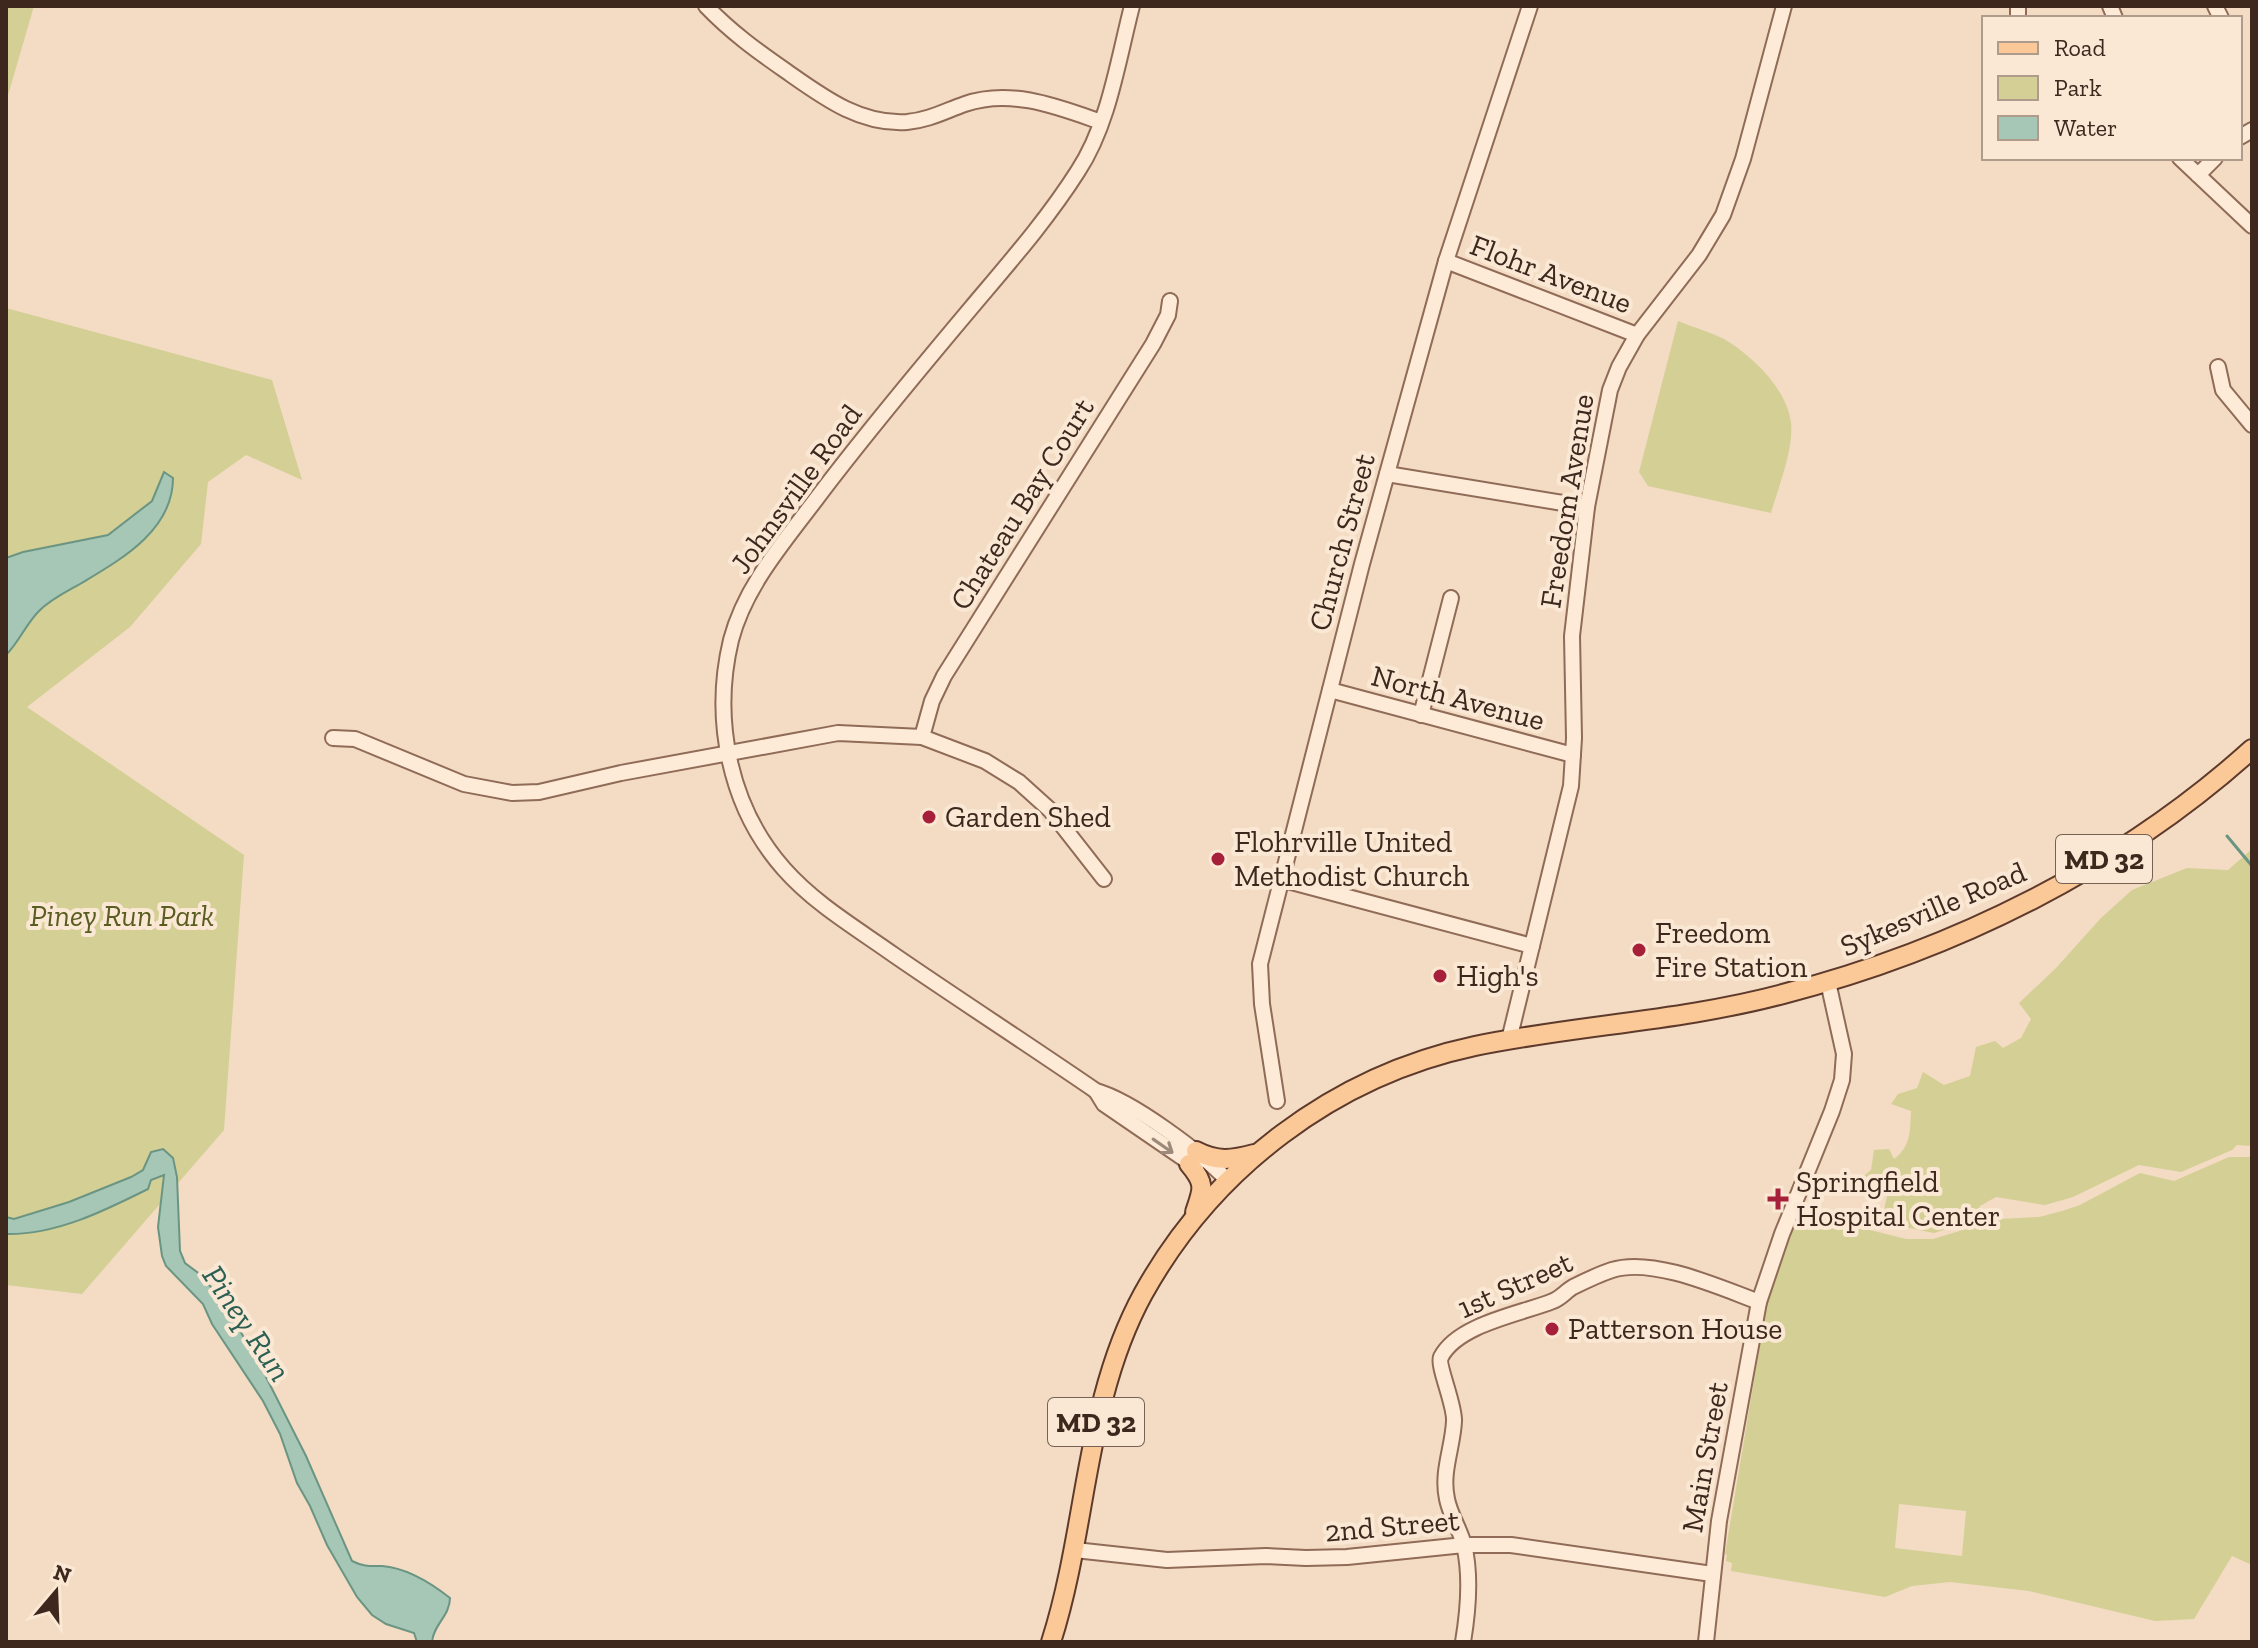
<svg xmlns="http://www.w3.org/2000/svg" width="2258" height="1648" font-family="'Zilla Slab',serif">
<rect width="100%" height="100%" fill="#f3dcc3"/>
<g fill="#d3cf95" fill-rule="evenodd">
<polygon points="6,6 34,6 6,102"/>
<path d="M6 308 272 380 302 480 246 455 208 482 201 544 130 627 27 707 244 855 224 1130 82 1294 6 1285V655C19 642 26 624 39 611 50 599 66 592 80 584 120 560 173 531 172 478L164 472 152 501 108 535 23 552 6 558Z"/>
<path d="M1678 321C1694 328 1715 333 1729 342 1756 360 1787 390 1791 423 1794 449 1778 488 1771 513L1648 486 1639 472Z"/>
<path d="M2252 849V1146L2237 1145 2232 1150 2181 1172 2139 1165 2073 1197 2045 1205 1996 1197 1980 1206 1974 1220 1934 1233 1881 1222 1891 1180 1854 1193 1857 1182 1871 1170 1874 1150 1889 1149 1894 1159C1911 1147 1910 1131 1911 1111L1891 1104 1898 1094 1917 1088 1923 1072 1944 1085 1970 1076 1976 1047 1995 1041 2003 1048 2021 1038 2031 1019 2019 1003 2056 968 2101 918 2132 890 2187 868 2228 870Z"/>
<path d="M2229 1157H2252V1565L2232 1556 2194 1619 2155 1621 2029 1591 1950 1582 1912 1586 1885 1597 1731 1571 1732 1563 1726 1561 1727 1555 1725 1554 1767 1303 1779 1258 1796 1219 1810 1215 1906 1239H1933L1999 1219 2039 1217 2062 1211 2080 1205 2140 1173 2174 1181ZM1899 1504 1966 1511 1962 1556 1895 1548Z"/>
</g>
<g fill="#a6c6b6" stroke="#6b9583" stroke-width="2">
<path d="M164 472 173 478C173 531 120 560 80 584 66 592 51 599 39 611 26 624 19 642 6 655V558L23 552 108 535 152 501Z"/>
<path d="M163 1149 173 1158 177 1177 180 1251 185 1263 201 1275 224 1303 262 1369 306 1456 352 1561C364 1567 370 1566 382 1566 408 1568 431 1583 450 1598 450 1616 433 1625 432 1642H417L414 1633 386 1624 372 1615 357 1597 327 1545 310 1506 297 1483 280 1434 263 1401 212 1324 203 1304 166 1266 162 1256 158 1227 164 1175 151 1180 148 1189C104 1211 56 1235 6 1234V1217L14 1219 69 1202 131 1177 143 1170 151 1152Z"/>
</g>
<g fill="none" stroke-linecap="round" stroke-linejoin="round">
<polyline stroke="#6b9583" stroke-width="3" points="2227,836 2252,866"/>
<defs>
<g id="minor">
<path d="M706 6C731 32 757 51 786 71 823 97 860 125 907 122 929 120 945 111 965 104 1011 88 1058 107 1101 122"/>
<path d="M1132 6C1118 60 1109 124 1078 171 1047 220 1008 264 971 308 918 371 866 433 817 498 784 542 745 586 731 640 712 719 729 807 784 869 815 904 856 928 894 955 961 1001 1029 1045 1096 1091 1132 1101 1202 1153 1228 1181"/>
<polyline points="2018,6 2018,18"/>
<polyline points="2110,6 2115,18"/>
<polyline points="2215,6 2221,18"/>
<polyline points="2240,137 2252,130"/>
<polyline points="2180,158 2252,226"/>
<polyline points="2198,175 2215,158"/>
<polyline points="1446,261 1637,335"/>
<polyline points="2218,367 2223,390 2252,425"/>
<polyline points="1387,474 1587,507"/>
<polyline points="1330,690 1573,755"/>
<polyline points="1421,715 1451,598"/>
<polyline points="922,737 932,701 944,676 1153,344 1168,315 1170,301"/>
<polyline points="333,738 355,739 464,784 512,793 539,792 621,773 838,733 922,737 985,761 1019,782 1050,810 1104,879"/>
<polyline points="1280,879 1532,946"/>
<polyline points="1509,1040 1571,786 1574,738 1572,636 1587,507 1610,390 1619,367 1637,335 1699,255 1723,215 1743,159 1784,6"/>
<polyline points="1096,1091 1104,1104 1196,1167"/>
<polyline points="1277,1101 1262,1004 1260,964 1362,564 1446,261 1530,6"/>
<polyline points="1075,1550 1167,1560 1266,1556 1306,1558 1347,1557 1464,1545 1511,1545 1712,1574"/>
<path d="M1463 1642C1468 1612 1471 1574 1464 1545 1460 1529 1450 1515 1447 1499 1441 1472 1453 1447 1454 1421 1455 1405 1437 1365 1441 1357 1458 1324 1521 1314 1553 1301 1561 1298 1566 1291 1573 1287 1585 1281 1600 1274 1612 1270 1653 1257 1721 1288 1759 1302"/>
<polyline points="1706,1642 1719,1521 1759,1302 1782,1234 1832,1111 1842,1080 1844,1054 1828,982"/>
</g>
<g id="major">
<path d="M1196 1151C1217 1162 1232 1160 1254 1154"/>
<path d="M1189 1164C1206 1184 1203 1189 1195 1212"/>
<path d="M1051 1642C1088 1527 1084 1402 1143 1294 1213 1168 1334 1076 1475 1046 1577 1025 1682 1021 1783 994 1954 950 2120 868 2252 749"/>
</g>
</defs>
<use href="#minor" stroke="#906b57" stroke-width="18"/>
<use href="#major" stroke="#5e3a2c" stroke-width="22"/>
<use href="#minor" stroke="#fdebd8" stroke-width="14"/>
<use href="#major" stroke="#fac997" stroke-width="18"/>
</g>
<defs><path id="oneway-shaft" d="M-6 0H5M1.5-3L5.5 0L1.5 3" fill="none" stroke-width="1.6" stroke-linecap="round" stroke-linejoin="round" transform="scale(2)"/></defs>
<use stroke="#9e897a" href="#oneway-shaft" transform="translate(1163 1146) rotate(35)"/>
<g fill="#a72039" stroke="#fae8d4" stroke-width="3">
<circle cx="929" cy="817" r="8"/>
<circle cx="1218" cy="859" r="8"/>
<circle cx="1639" cy="950" r="8"/>
<circle cx="1440" cy="976" r="8"/>
<path d="M1774 1187h8v8h8v8h-8v8h-8v-8h-8v-8h8z"/>
<circle cx="1552" cy="1329" r="8"/>
</g>
<g text-anchor="middle" stroke-width="8" stroke-linejoin="round" paint-order="stroke">
<g fill="#fae8d4" stroke="#766154" stroke-width="2">
<rect x="2056" y="835" width="96" height="48" rx="6"/>
<rect x="1048" y="1398" width="96" height="48" rx="6"/>
</g>
<g font-size="28" font-weight="bold" fill="#3e271d">
<text x="2104" y="869">MD 32</text>
<text x="1096" y="1432">MD 32</text>
</g>
<g font-size="30" fill="#3e271d" stroke="#fae8d4">
<text transform="translate(1551 274) rotate(21)" y="10">Flohr Avenue</text>
<text transform="translate(796 489) rotate(-54)" y="10">Johnsville Road</text>
<text transform="translate(1567 501) rotate(-81)" y="10">Freedom Avenue</text>
<text transform="translate(1022 504) rotate(-58)" y="10">Chateau Bay Court</text>
<text transform="translate(1342 542) rotate(-75)" y="10">Church Street</text>
<text transform="translate(1458 698) rotate(15)" y="10">North Avenue</text>
<text transform="translate(1933 909) rotate(-23)" y="10">Sykesville Road</text>
<text transform="translate(1515 1285) rotate(-24)" y="10">1st Street</text>
<text transform="translate(1705 1457) rotate(-80)" y="10">Main Street</text>
<text transform="translate(1392 1526) rotate(-5)" y="10">2nd Street</text>
</g>
<g font-size="30" fill="#3e271d" stroke="#fae8d4" text-anchor="start">
<text x="945" y="827">Garden Shed</text>
<text x="1234" y="852">Flohrville United<tspan x="1234" dy="34">Methodist Church</tspan></text>
<text x="1655" y="943">Freedom<tspan x="1655" dy="34">Fire Station</tspan></text>
<text x="1456" y="986">High's</text>
<text x="1796" y="1192">Springfield<tspan x="1796" dy="34">Hospital Center</tspan></text>
<text x="1568" y="1339">Patterson House</text>
</g>
<g font-size="30" font-style="italic" fill="#595d21" stroke="#fae8d4">
<text x="122" y="926">Piney Run Park</text>
</g>
<g font-size="32" font-style="italic" fill="#2b6053" stroke="#fae8d4">
<text transform="translate(247 1323) rotate(56)" y="11">Piney Run</text>
</g>
</g>
<rect width="2258" height="1648" fill="none" stroke="#3e271d" stroke-width="16"/>
<rect x="1982" y="16" width="260" height="144" fill="#fae8d4" stroke="#af9b8b" stroke-width="2"/>
<rect x="1998" y="42" width="40" height="12" fill="#fac997" stroke="#af9b8b" stroke-width="2"/>
<text x="2054" y="56" font-size="24" fill="#3e271d">Road</text>
<rect x="1998" y="76" width="40" height="24" fill="#d3cf95" stroke="#af9b8b" stroke-width="2"/>
<text x="2054" y="96" font-size="24" fill="#3e271d">Park</text>
<rect x="1998" y="116" width="40" height="24" fill="#a6c6b6" stroke="#af9b8b" stroke-width="2"/>
<text x="2054" y="136" font-size="24" fill="#3e271d">Water</text>
<g transform="translate(56 1592) rotate(19)" stroke="#fae8d4" stroke-width="6" paint-order="stroke">
<path d="M0-6L14 30L0 20L-14 30Z" fill="#3e271d"/>
<text y="-12" font-size="22" font-weight="bold" text-anchor="middle" fill="#3e271d">N</text>
</g>
</svg>
